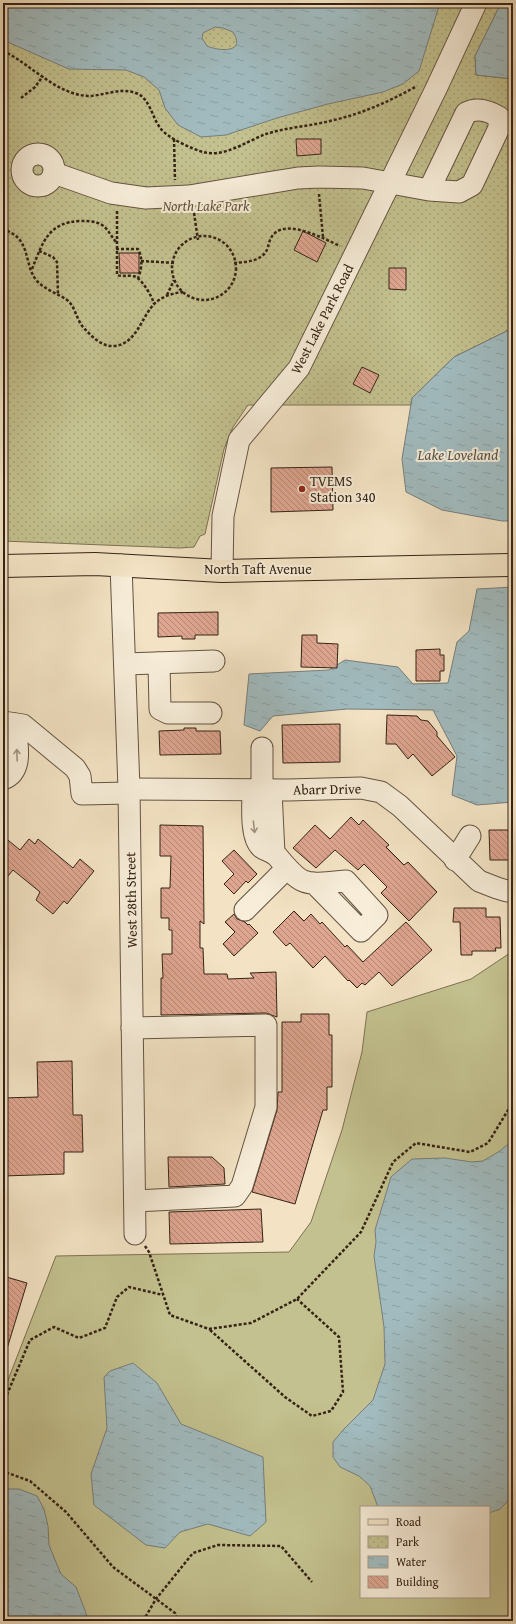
<svg xmlns="http://www.w3.org/2000/svg" width="516" height="1624" font-family="'Gentium Book Plus',serif">
<defs>
<pattern id="park-dots" width="8" height="8" patternUnits="userSpaceOnUse"><rect width="8" height="8" fill="#c3c18f"/><path d="M2 2h.1M6 6h.1" fill="none" stroke="#a8a67a" stroke-width="1.8" stroke-linecap="round"/></pattern>
<pattern id="water-ripples" width="26" height="14" patternUnits="userSpaceOnUse"><rect width="26" height="14" fill="#a1bbbf"/><path d="M2 4q2-2 4 0t4 0M15 11q2-2 4 0t4 0" fill="none" stroke="#8ba0a3"/></pattern>
<pattern id="building-back-hatch" width="6" height="6" patternUnits="userSpaceOnUse"><rect width="6" height="6" fill="#dea590"/><path d="M-1 5l2 2M0 0l6 6M5-1l2 2" fill="none" stroke="#b58674"/></pattern>
</defs>
<rect width="100%" height="100%" fill="#f3e3c4"/>
<filter id="stains"><feTurbulence type="fractalNoise" baseFrequency=".005" numOctaves="4"/><feColorMatrix values="0 0 0 0 .2 0 0 0 0 .09 0 0 0 0 .02 0 0 0 .5 -.17"/></filter>
<radialGradient id="worn" r=".72"><stop offset=".6" stop-color="#630" stop-opacity="0"/><stop offset="1" stop-color="#630" stop-opacity=".3"/></radialGradient>
<path fill="#c3c18f" stroke="#7c7252" fill-rule="evenodd" d="M513 951V1621H3V1393L56 1256 289 1252 311 1222 342 1130 362 1052 367 1012 471 979ZM361 1507H489V1597H361Z"/>
<polygon fill="url(#park-dots)" stroke="#7c7252" points="3,3 503,3 500,5 475,56 476,75 513,79 513,328 454,357 412,398 411,405 248,405 233,427 224,449 205,534 200,536 194,547 180,548 3,541"/>
<g fill="url(#water-ripples)" stroke="#767e7b" fill-rule="evenodd">
<path d="M3 3H440L419 71 403 84 383 92 328 104 277 118 226 135 201 137 178 125 165 108 159 90 144 77 126 70 69 69 3 40ZM215 27 223 28 233 32C247 54 218 51 207 46L202 38 203 33Z"/>
<polygon points="503,3 513,3 513,79 476,75 475,56 500,5"/>
<polygon points="513,328 513,521 502,521 442,510 406,492 402,459 412,398 454,357"/>
<polygon points="513,587 513,802 477,805 452,795 457,756 433,710 347,709 273,716 260,731 244,725 249,674 329,670 345,660 398,667 413,684 448,683 457,642 469,631 477,589"/>
<polygon points="513,1140 513,1496 500,1509 489,1513 489,1507 378,1507 370,1486 359,1476 340,1467 333,1457 333,1442 344,1429 373,1400 385,1364 384,1327 374,1256 376,1242 375,1230 391,1177 412,1159 445,1158 472,1162 483,1161 500,1151"/>
<polygon points="133,1363 157,1383 181,1424 263,1457 266,1522 250,1536 208,1524 180,1532 165,1548 146,1545 94,1505 91,1474 107,1428 104,1377 110,1371"/>
<polygon points="3,1489 19,1489 37,1496 44,1509 48,1526 49,1545 55,1560 61,1574 76,1587 89,1621 3,1621"/>
</g>
<g fill="url(#building-back-hatch)" stroke="#352315">
<polygon points="296,139 321,139 321,154 297,156"/>
<polygon points="303,231 326,243 317,262 294,250"/>
<polygon points="119,253 139,253 139,273 120,273"/>
<polygon points="389,268 406,268 406,290 389,289"/>
<polygon points="362,367 379,375 370,393 353,384"/>
<polygon points="332,467 333,510 271,512 271,468"/>
<polygon points="218,612 218,635 195,635 195,639 182,639 182,636 158,637 158,613"/>
<polygon points="302,635 317,635 317,643 338,644 337,668 301,667"/>
<polygon points="440,649 440,655 444,655 444,671 440,671 440,681 416,681 416,650"/>
<polygon points="387,715 417,716 421,720 428,721 437,732 437,736 455,757 432,776 413,754 408,759 396,744 386,744"/>
<polygon points="340,724 340,762 283,763 282,725"/>
<polygon points="184,728 196,728 196,731 220,731 221,754 160,755 159,731 184,730"/>
<polygon points="351,817 359,825 363,820 389,845 386,847 404,865 408,862 437,892 409,921 381,893 387,887 364,864 358,870 335,850 316,868 293,848 315,825 330,839"/>
<polygon points="160,825 203,826 204,924 200,921 200,948 203,948 204,974 227,974 228,979 254,978 250,973 276,972 277,1017 266,1013 161,1015 161,978 163,978 162,954 172,954 172,930 169,930 169,918 161,918 161,888 170,888 171,856 160,856"/>
<polygon points="489,830 513,830 513,860 490,860"/>
<polygon points="3,836 20,850 29,839 35,844 38,839 73,868 80,859 94,871 67,904 64,901 53,914 36,900 40,892 13,870 3,882"/>
<polygon points="234,850 257,874 248,883 246,881 234,894 224,884 234,874 222,861"/>
<polygon points="454,908 486,908 486,917 500,917 501,948 495,948 496,951 472,951 472,955 461,955 460,922 453,922"/>
<polygon points="294,911 304,921 311,914 320,924 322,922 345,947 347,945 363,962 406,922 432,950 392,986 379,972 365,985 362,983 357,988 349,980 348,981 325,956 313,968 290,943 286,946 273,932"/>
<polygon points="234,914 237,919 245,922 248,925 249,924 258,933 234,956 223,944 235,932 225,922"/>
<polygon points="301,1014 329,1014 329,1035 332,1035 332,1087 327,1087 327,1110 323,1110 295,1204 252,1192 277,1110 278,1092 282,1092 282,1022 301,1022"/>
<polygon points="72,1061 73,1115 82,1115 83,1152 64,1152 64,1174 3,1176 3,1098 38,1097 37,1062"/>
<polygon points="168,1157 212,1157 224,1168 225,1184 169,1187"/>
<polygon points="261,1209 263,1242 170,1244 169,1212"/>
<polygon points="3,1276 27,1283 6,1352 3,1351"/>
</g>
<g fill="none" stroke-linecap="round" stroke-linejoin="round">
<defs>
<g id="minor">
<circle cx="38" cy="170" r="16"/>
<path d="M54 173 111 193 146 198 189 196 298 178 319 177 363 178 429 190 459 192 472 185 499 128V117C489 111 477 107 466 113L429 190"/>
<polyline points="121,565 129,789 135,1234"/>
<polyline points="222,571 223,516 239,440 299,368 436,89 476,3"/>
<polyline points="159,663 160,709 168,713 211,713"/>
<polyline points="125,664 214,661"/>
<polyline points="3,722 23,725 75,768 80,776 82,794 129,793"/>
<polyline points="262,748 262,790"/>
<path d="M3 779C25 771 16 741 15 724"/>
<polyline points="129,789 288,790 361,788 381,792 400,806 479,881 497,888 507,891 513,891"/>
<path d="M253 790C253 804 250 837 261 847 266 851 272 851 277 856 304 889 305 884 346 881L377 915 361 931 314 883"/>
<polyline points="271,790 274,854"/>
<polyline points="455,860 470,836"/>
<polyline points="245,910 287,868"/>
<polyline points="132,1028 266,1025 266,1107 242,1186 235,1196 135,1201"/>
</g>
<polyline id="major" points="3,566 95,564 222,571 513,565"/>
</defs>
<use href="#minor" stroke="#645341" stroke-width="23"/>
<use href="#major" stroke="#352315" stroke-width="24"/>
<g stroke="#352315" stroke-width="2.5" stroke-dasharray="3 2" stroke-linecap="butt">
<path d="M3 51C31 64 55 94 88 96 103 96 120 87 136 93 150 98 152 118 161 129 168 138 192 149 203 152 224 158 247 141 266 134 288 127 312 126 334 120 364 113 390 101 417 86"/>
<polyline points="21,98 35,87 43,76"/>
<polyline points="174,139 175,180"/>
<polyline points="319,194 323,237"/>
<path d="M117 211V275C122 277 127 275 133 276 141 277 152 296 154 304"/>
<polyline points="194,213 198,240"/>
<path d="M3 228C7 231 12 233 16 236 29 247 26 267 36 280 45 290 57 293 67 300 76 307 76 320 84 328 92 337 102 347 114 346 137 344 141 317 155 303 163 296 173 293 183 292"/>
<circle cx="204" cy="268" r="32"/>
<path d="M116 249H138C143 258 142 269 138 278"/>
<polyline points="39,251 53,257 57,262 58,295"/>
<polyline points="141,261 176,263"/>
<path d="M234 263C247 262 264 261 268 247 269 242 271 236 275 233 289 220 325 239 340 246"/>
<path d="M32 269C43 242 48 222 81 221 88 221 96 221 102 225 108 229 111 236 116 242"/>
<polyline points="167,295 174,280"/>
<polyline points="145,1246 149,1252 170,1315 209,1329 251,1323 297,1299 361,1232 393,1162 416,1143 470,1152 488,1143 513,1102"/>
<polyline points="210,1330 285,1397 312,1416 331,1411 343,1392 339,1337 297,1299"/>
<polyline points="3,1404 30,1340 54,1327 79,1338 105,1328 117,1297 129,1287 163,1295"/>
<polyline points="3,1469 5,1472 30,1481 66,1512 113,1567 175,1613 178,1621"/>
<polyline points="143,1621 156,1599 193,1553 218,1545 281,1546 312,1582"/>
</g>
<use href="#minor" stroke="#f7edd9" stroke-width="21"/>
<use href="#major" stroke="#f3e3c4" stroke-width="22"/>
</g>
<defs><path id="oneway-shaft" d="M-6 0H5M1.5-3L5.5 0L1.5 3" fill="none" stroke-width="1.6" stroke-linecap="round" stroke-linejoin="round"/></defs>
<g stroke="#a09281">
<use href="#oneway-shaft" transform="translate(17 755) rotate(-92)"/>
<use href="#oneway-shaft" transform="translate(254 827) rotate(84)"/>
</g>
<circle fill="#8f2418" stroke="#f7edd9" stroke-width="1.5" cx="302" cy="489" r="4"/>
<g text-anchor="middle" stroke-width="4" stroke-linejoin="round" paint-order="stroke">
<g font-size="14" font-style="italic" fill="#60523a" stroke="#f7edd9">
<text x="206" y="211">North Lake Park</text>
</g>
<g font-size="14" fill="#352315" stroke="#f7edd9">
<text transform="translate(322 319) rotate(-63)" y="5">West Lake Park Road</text>
<text x="258" y="574">North Taft Avenue</text>
<text transform="translate(327 789) rotate(-1)" y="5">Abarr Drive</text>
<text transform="translate(131 900) rotate(-91)" y="5">West 28th Street</text>
</g>
<g font-size="14" fill="#352315" stroke="#f7edd9" text-anchor="start">
<text x="310" y="486">TVEMS<tspan x="310" dy="16">Station 340</tspan></text>
</g>
<g font-size="15" font-style="italic" fill="#555148" stroke="#f7edd9">
<text x="458" y="460">Lake Loveland</text>
</g>
</g>
<rect width="516" height="1624" fill="none" stroke="#f3e3c4" stroke-width="16"/>
<rect x="4" y="4" width="508" height="1616" fill="none" stroke="#352315" stroke-width="2"/>
<rect x="8" y="8" width="500" height="1608" fill="none" stroke="#352315"/>
<rect x="360" y="1506" width="130" height="92" fill="#f7edd9" stroke="#a99c8b"/>
<rect x="368" y="1519" width="20" height="6" fill="#f3e3c4" stroke="#a99c8b"/>
<text x="396" y="1526" font-size="12" fill="#352315">Road</text>
<rect x="368" y="1536" width="20" height="12" fill="url(#park-dots)" stroke="#a99c8b"/>
<text x="396" y="1546" font-size="12" fill="#352315">Park</text>
<rect x="368" y="1556" width="20" height="12" fill="url(#water-ripples)" stroke="#a99c8b"/>
<text x="396" y="1566" font-size="12" fill="#352315">Water</text>
<rect x="368" y="1576" width="20" height="12" fill="url(#building-back-hatch)" stroke="#a99c8b"/>
<text x="396" y="1586" font-size="12" fill="#352315">Building</text>
<rect width="100%" height="100%" filter="url(#stains)"/>
<rect width="100%" height="100%" fill="url(#worn)"/>
</svg>
